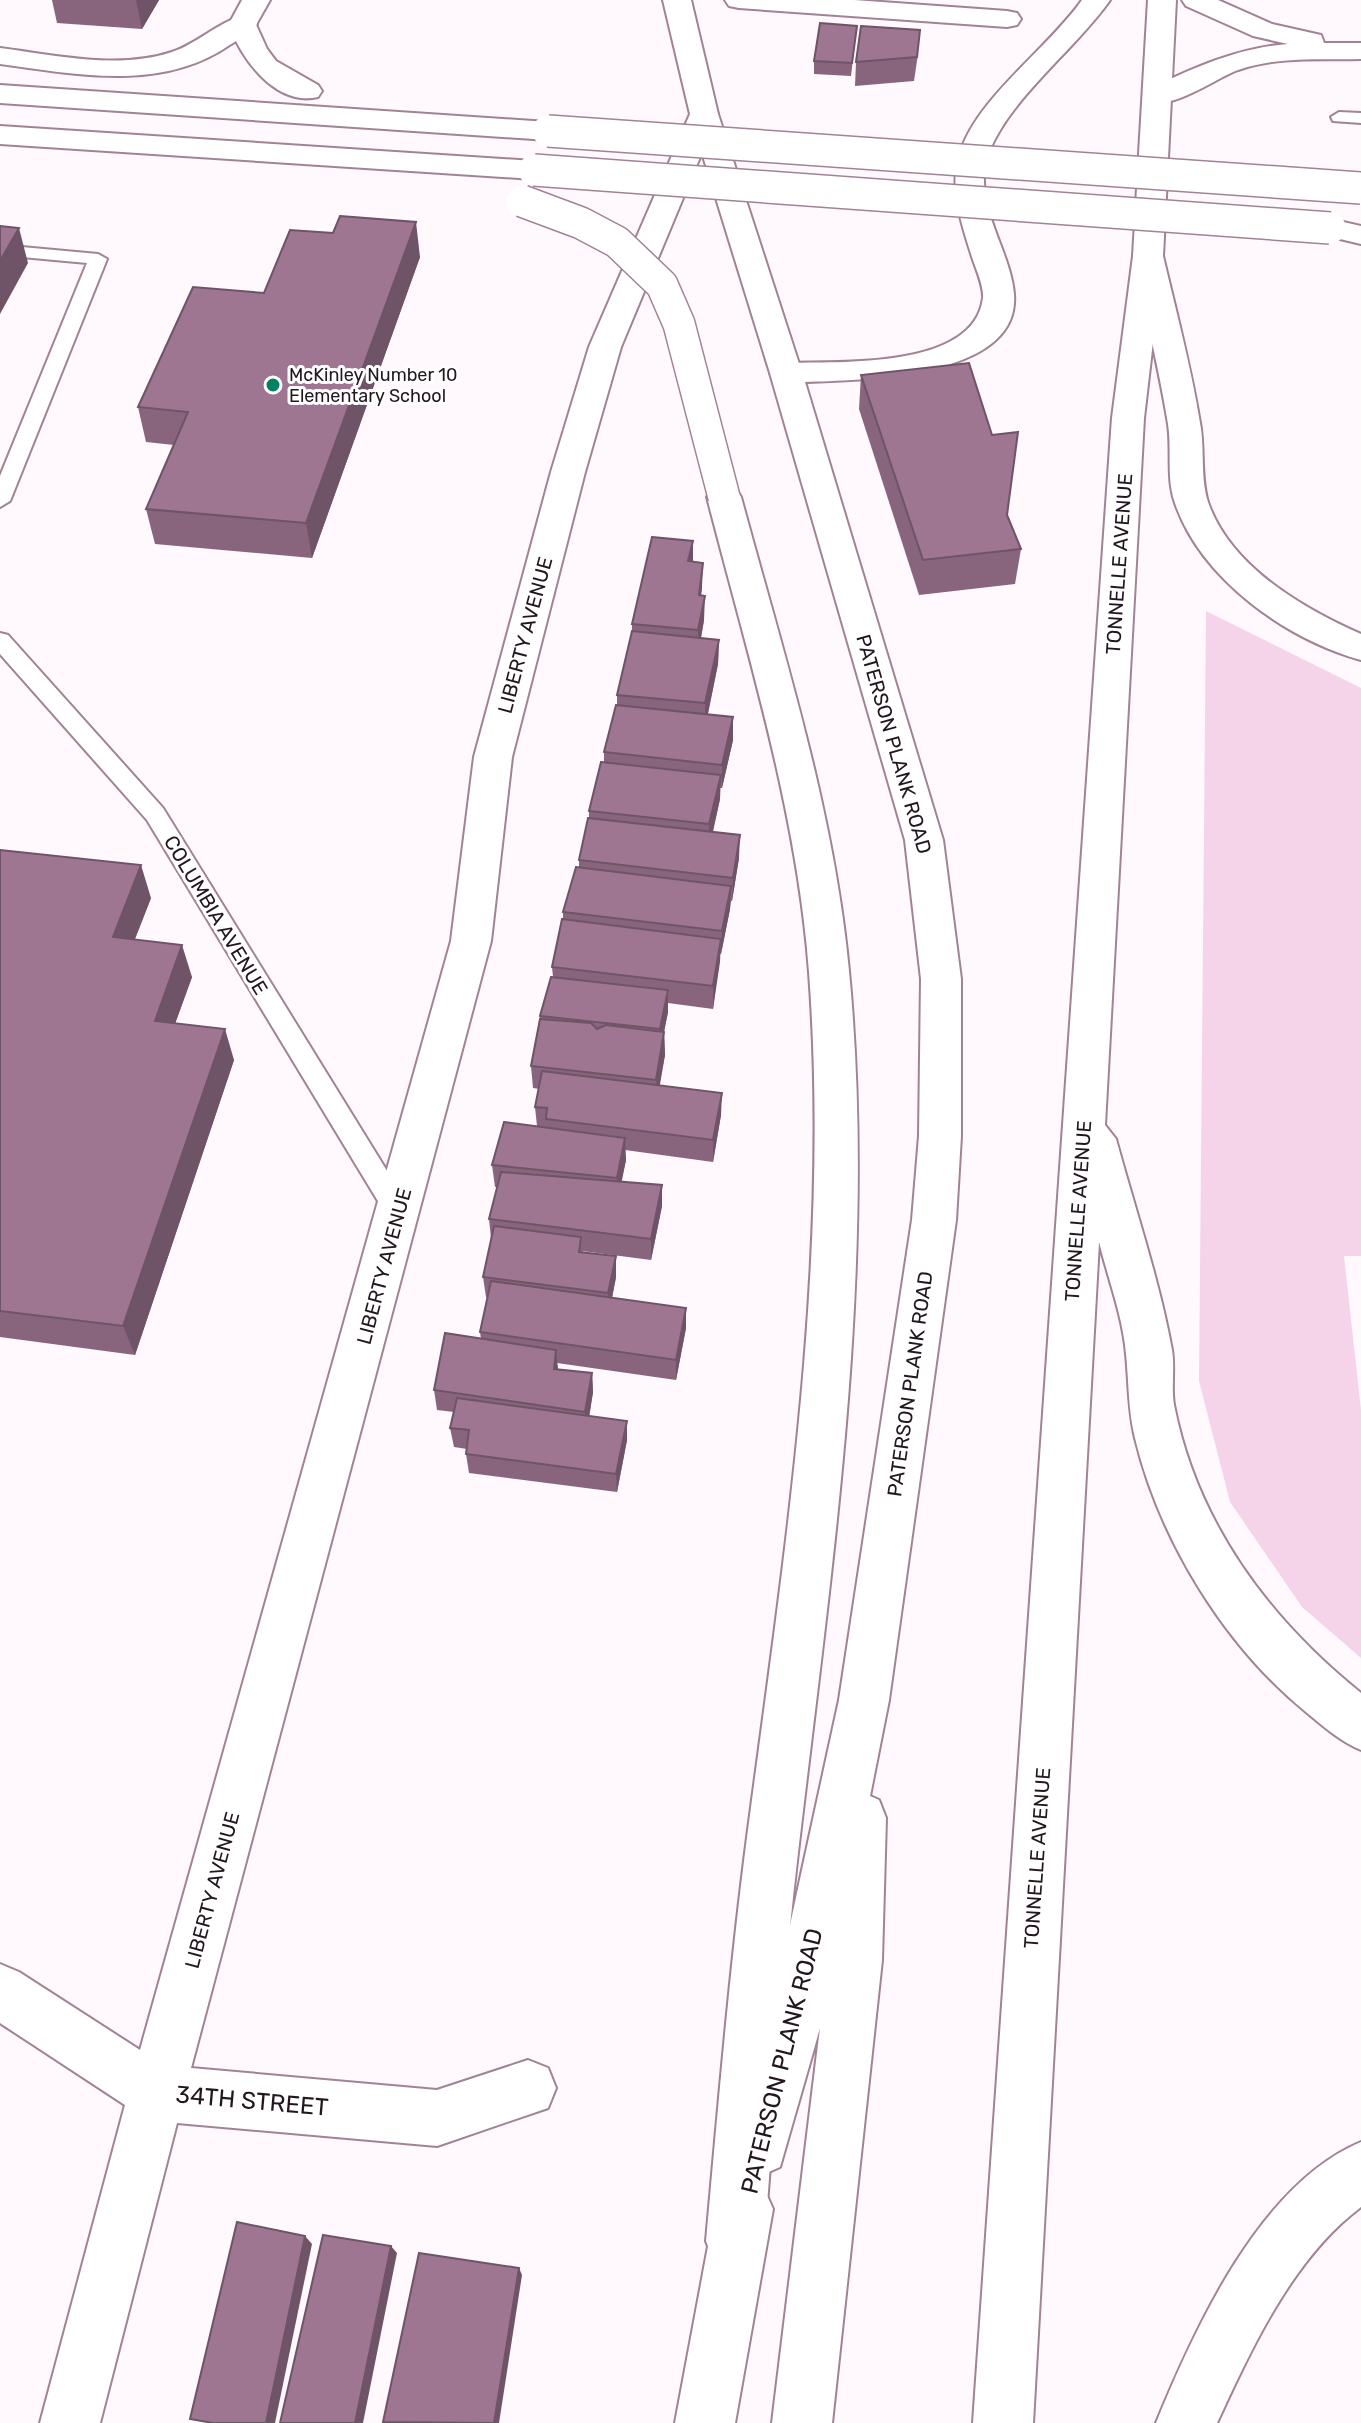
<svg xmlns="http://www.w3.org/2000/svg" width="1361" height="2423" font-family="Rubik,sans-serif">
<rect width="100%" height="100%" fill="#fff8fc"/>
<polygon fill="#f5d4ea" points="1206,611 1361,688 1361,1256 1344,1256 1361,1410 1361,1658 1302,1607 1230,1502 1199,1381"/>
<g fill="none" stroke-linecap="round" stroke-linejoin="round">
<defs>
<g id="service">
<polygon points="1339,112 1361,113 1361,123 1333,121 1331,117"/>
<polygon points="0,245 98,254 107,259 10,501 0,507 0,476 87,263 0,255"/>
<polygon points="0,633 8,635 163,808 408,1205 412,1213 408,1221 399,1224 390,1221 147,820 0,654"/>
</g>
<g id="minor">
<polygon points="725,0 854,0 1007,11 1017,13 1021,19 1017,25 1007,27 739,8 729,6"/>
<path d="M1182 0H1218L1272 24 1321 35 1324 43H1361V59C1320 60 1278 56 1238 70 1212 80 1175 109 1147 102L1143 96 1147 90C1193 68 1237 48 1288 44L1253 36 1186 6Z"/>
<polygon points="704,105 714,108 718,114 621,347 585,472 512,757 491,941 191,2068 437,2090 528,2060 548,2068 556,2088 548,2108 437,2146 177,2123 100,2423 40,2423 125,2105 0,2023 0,1964 19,1972 140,2050 451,941 474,757 551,472 589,347 690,114 694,108"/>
</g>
<g id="secondary">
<polygon points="242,0 270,0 253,30 233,30 229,24"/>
<polygon points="663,0 691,0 718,114 802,373 797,380 786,383 775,380 770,373 690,114"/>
</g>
<g id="primary">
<path d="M1082 0H1110C1075 50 1011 97 989 152 970 202 1010 247 1014 294 1021 379 859 380 805 382L943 840 961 979V1136L956 1220 889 1700 870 1796 879 1800 886 1818 882 1960 832 2423H772L820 2028 780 2167 760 2176 740 2167 731 2147 780 1971 839 1700 912 1220 919 1136 921 979 905 840 770 373 775 366 786 363C839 361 974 370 983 298 984 286 976 269 972 257 962 225 949 189 959 156 975 99 1048 49 1082 0Z"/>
<path d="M1148 0H1176L1163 256 1144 418 1105 1125 1116 1139C1135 1209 1159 1279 1172 1350 1175 1368 1171 1387 1174 1405 1197 1523 1269 1619 1361 1693V1750C1340 1741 1324 1727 1306 1712 1225 1646 1160 1541 1135 1438 1128 1410 1129 1383 1126 1354 1123 1317 1108 1278 1099 1242L1033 2423H973L1112 418 1133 256Z"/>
<path d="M243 16 253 18 257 24C250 34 238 40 228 46 160 92 75 74 0 64V48C55 55 118 70 172 52 197 44 218 22 243 16Z"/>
<path d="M1361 2142V2207C1293 2258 1252 2347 1217 2423H1156C1195 2328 1260 2184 1361 2142Z"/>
<polygon points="744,2180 764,2189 773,2209 735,2423 675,2423 715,2209 724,2189"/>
</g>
<g id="motorway">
<path d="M243 16 253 18 267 49 276 61 318 85 322 91 318 97C276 107 240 58 229 24L233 18Z"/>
<polygon points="0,85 548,122 558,125 562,131 558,137 548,140 0,103"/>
<polygon points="0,126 534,161 544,164 549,170 544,176 534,179 0,144"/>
<polygon points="1330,219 1361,226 1361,244 1319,234 1315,228 1319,222"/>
<path d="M1148 247 1159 249 1163 256C1176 311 1191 367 1200 423 1205 448 1200 477 1208 502 1230 566 1302 608 1361 634V660C1286 639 1201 579 1175 503 1166 478 1172 450 1168 424 1159 368 1145 312 1133 256L1137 249Z"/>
<path d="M724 486 736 489 741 497C783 653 834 809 849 971 877 1263 833 1555 799 1844 783 1976 775 2109 764 2241L756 2262 735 2270 714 2262 706 2241C718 2109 729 1977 746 1845 784 1556 831 1265 809 972 797 811 747 653 707 497L712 489Z"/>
</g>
</defs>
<use href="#service" stroke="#a18396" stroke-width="4"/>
<use href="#minor" stroke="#a18396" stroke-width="4"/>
<use href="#secondary" stroke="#a18396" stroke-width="4"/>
<use href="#primary" stroke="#a18396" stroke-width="4"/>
<use href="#motorway" stroke="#a18396" stroke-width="4"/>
<use href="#service" fill="#fff" fill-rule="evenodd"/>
<use href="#minor" fill="#fff" fill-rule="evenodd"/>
<use href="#secondary" fill="#fff" fill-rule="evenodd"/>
<use href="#primary" fill="#fff" fill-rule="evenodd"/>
<use href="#motorway" fill="#fff" fill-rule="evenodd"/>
<defs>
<g id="motorway-bridge">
<polyline points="548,131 1361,188"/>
<polyline points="534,170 1330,228"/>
<polyline points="522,201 581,223 617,242 662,285 679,324 724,497"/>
</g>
</defs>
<use href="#motorway-bridge" stroke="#a18396" stroke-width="34" stroke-linecap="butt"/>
<use href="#motorway-bridge" stroke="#fff" stroke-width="31"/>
</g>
<g fill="#88657d">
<polygon points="52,0 159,0 142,29 57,23"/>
<polygon points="857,26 851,76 814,74 814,61"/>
<polygon points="918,54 914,81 855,86 856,62"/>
<polygon points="420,257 312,558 155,544 146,509 174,445 146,442 138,407 264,293"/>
<polygon points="861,375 1007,515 1021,549 1015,584 919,595 859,409"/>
<polygon points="693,562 702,587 701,596 704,620 701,638 719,640 718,664 708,714 733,740 722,788 720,788 720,799 713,832 739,858 732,901 731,901 730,909 721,954 720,954 713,1009 668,1003 668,1012 664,1032 665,1055 659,1085 721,1115 713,1162 625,1150 626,1160 621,1182 662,1185 662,1206 651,1260 582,1251 616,1277 612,1298 686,1328 676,1380 557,1363 558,1369 592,1373 593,1392 589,1416 627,1440 617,1492 469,1473 466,1454 467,1449 454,1447 450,1428 454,1412 437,1410 434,1390 481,1339 480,1332 488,1298 486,1297 483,1277 491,1238 489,1219 497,1187 495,1187 492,1165 537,1126 535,1107 539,1089 533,1088 531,1066 540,1016 553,977 552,967 563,920 563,912 579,868 579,860 589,818 589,811 604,762 604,752 617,705 617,695 632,631 632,624"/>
<polygon points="0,850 151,898 135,939 192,977 175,1023 234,1060 135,1355 0,1337"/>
</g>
<g fill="#6f5366">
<polygon points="136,0 159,0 142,29"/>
<polygon points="416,222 420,257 312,558 306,523"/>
<polygon points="19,228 28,263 0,314 0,261"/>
<polygon points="693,541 693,566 688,561"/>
<polygon points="703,563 702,587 698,619 699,595"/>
<polygon points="705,596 704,620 698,654 698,630"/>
<polygon points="719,640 718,664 705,727 705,703"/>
<polygon points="733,717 733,740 722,788 722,765"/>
<polygon points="721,775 720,799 709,847 709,824"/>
<polygon points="740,835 739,858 732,901 733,878"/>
<polygon points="141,865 151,898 123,969 113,937"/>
<polygon points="731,886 730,909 721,954 722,931"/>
<polygon points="721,939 720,962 713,1009 713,986"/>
<polygon points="182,945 192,977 165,1052 155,1021"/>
<polygon points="668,990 668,1012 660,1051 660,1029"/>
<polygon points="225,1029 234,1060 135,1355 123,1326"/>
<polygon points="664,1032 665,1055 657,1102 656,1080"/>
<polygon points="722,1093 721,1115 713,1162 713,1140"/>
<polygon points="625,1138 626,1160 618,1200 617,1178"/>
<polygon points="662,1185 662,1206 651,1260 651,1239"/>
<polygon points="616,1256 616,1277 609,1313 608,1293"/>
<polygon points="686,1308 686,1328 676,1380 676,1360"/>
<polygon points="556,1350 558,1370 554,1369"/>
<polygon points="592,1373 593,1392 587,1431 585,1412"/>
<polygon points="627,1421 627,1440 617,1492 616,1474"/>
<polygon points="305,2236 312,2244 275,2423 266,2423"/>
<polygon points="391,2246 397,2253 363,2423 355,2423"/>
<polygon points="519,2268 522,2275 499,2423 494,2423"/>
</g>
<g fill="#9e7691" stroke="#6f5366" stroke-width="2">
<polygon points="820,23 857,26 852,63 814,61"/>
<polygon points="861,26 920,30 917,57 856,62"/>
<polygon points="340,216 416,222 306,523 146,509 188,412 138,407 193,287 264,293 290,230 333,233"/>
<polygon points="0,226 19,228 0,261"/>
<polygon points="969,363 992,435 1018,432 1007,515 1021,549 923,560 861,375"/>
<polygon points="652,537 693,541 688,561 703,563 699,595 705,596 698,630 632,624"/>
<polygon points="632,631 719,640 705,703 617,695"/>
<polygon points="616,705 733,717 722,765 604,752"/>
<polygon points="601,762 721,775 709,824 589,811"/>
<polygon points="588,818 740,835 733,878 579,860"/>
<polygon points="0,850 141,865 113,937 182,945 155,1021 225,1029 123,1326 0,1311"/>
<polygon points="576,867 731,886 722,931 563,912"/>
<polygon points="562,919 721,939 713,986 552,967"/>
<polygon points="551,977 668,990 660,1029 540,1016"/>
<polygon points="540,1019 591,1023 597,1029 606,1025 664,1032 656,1080 531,1066"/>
<polygon points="542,1071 722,1093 713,1140 546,1119 547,1108 535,1107"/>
<polygon points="504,1122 625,1138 617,1178 492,1165"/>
<polygon points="501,1172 662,1185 651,1239 489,1219"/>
<polygon points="494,1226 581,1237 579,1252 616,1256 608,1293 483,1277"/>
<polygon points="491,1281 686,1308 676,1360 480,1332"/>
<polygon points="445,1333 556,1350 554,1369 592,1373 585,1412 434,1390"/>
<polygon points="457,1398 627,1421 616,1474 466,1454 469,1430 450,1428"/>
<polygon points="237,2222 305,2236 266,2423 213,2423 190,2419"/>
<polygon points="323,2235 391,2246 355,2423 280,2423"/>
<polygon points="419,2253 519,2268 494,2423 383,2422"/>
</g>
<circle fill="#008163" stroke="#fff" stroke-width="3" cx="273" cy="385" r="8"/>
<g text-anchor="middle" stroke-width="6" stroke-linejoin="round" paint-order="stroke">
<g font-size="18" fill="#22171f" stroke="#fff" text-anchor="start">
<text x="289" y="381">McKinley Number 10<tspan x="289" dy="21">Elementary School</tspan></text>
</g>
<g font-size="20" fill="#22171f" stroke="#fff">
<text transform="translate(1119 564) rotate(-86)" y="7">TONNELLE AVENUE</text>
<text transform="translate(525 635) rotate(-75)" y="7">LIBERTY AVENUE</text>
<text transform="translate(894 744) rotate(74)" y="7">PATERSON PLANK ROAD</text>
<text transform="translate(216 915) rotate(59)" y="7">COLUMBIA AVENUE</text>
<text transform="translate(1078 1211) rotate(-86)" y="7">TONNELLE AVENUE</text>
<text transform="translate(384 1266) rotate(-75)" y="7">LIBERTY AVENUE</text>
<text transform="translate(910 1384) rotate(-82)" y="7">PATERSON PLANK ROAD</text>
<text transform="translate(1037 1858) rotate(-86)" y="7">TONNELLE AVENUE</text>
<text transform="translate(212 1890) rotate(-75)" y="7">LIBERTY AVENUE</text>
</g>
<g font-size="24" fill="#22171f" stroke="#fff">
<text transform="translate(782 2061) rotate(-76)" y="8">PATERSON PLANK ROAD</text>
<text transform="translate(252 2101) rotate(5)" y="8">34TH STREET</text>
</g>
</g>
</svg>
